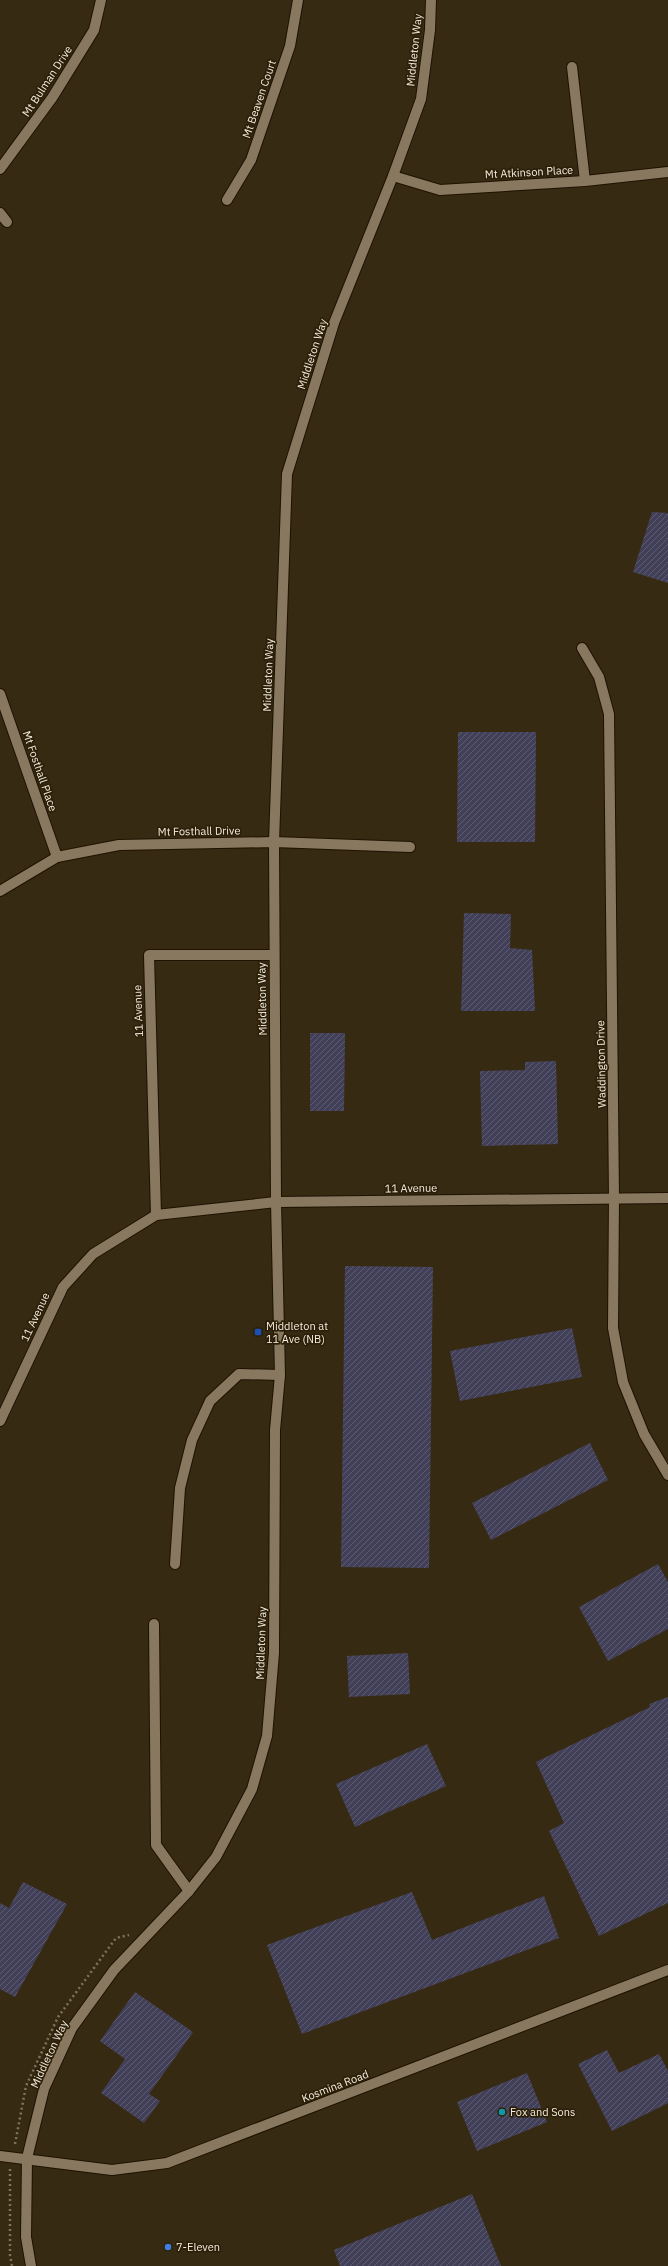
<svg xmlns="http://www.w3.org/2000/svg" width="668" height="2266" font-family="'IBM Plex Sans',sans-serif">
<defs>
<pattern id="building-hatch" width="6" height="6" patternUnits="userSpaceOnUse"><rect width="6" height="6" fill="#424058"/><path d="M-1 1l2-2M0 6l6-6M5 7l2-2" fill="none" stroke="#5e5c70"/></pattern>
</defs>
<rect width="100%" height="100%" fill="#372a13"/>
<g fill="url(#building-hatch)">
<polygon points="652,512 668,513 668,583 633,572"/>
<polygon points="458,732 536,732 535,842 457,842"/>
<polygon points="464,913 511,914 510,948 532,950 535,1011 461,1011"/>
<polygon points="310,1033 345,1033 344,1111 310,1111"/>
<polygon points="556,1061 558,1144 482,1146 480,1071 525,1070 525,1062"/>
<polygon points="345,1266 433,1267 429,1568 341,1567"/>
<polygon points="572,1328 582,1377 460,1401 450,1351"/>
<polygon points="590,1443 608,1480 491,1540 472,1503"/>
<polygon points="658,1564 668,1582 668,1629 608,1661 579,1607"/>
<polygon points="408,1653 410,1694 349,1697 347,1656"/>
<polygon points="668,1697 668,1903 599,1936 549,1831 564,1823 536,1762 650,1707 649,1704"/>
<polygon points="427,1744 446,1786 355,1827 336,1784"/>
<polygon points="23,1882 67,1904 15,1997 0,1989 0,1903 9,1908"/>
<polygon points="412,1892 432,1940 544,1896 559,1938 302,2034 267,1945"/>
<polygon points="135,1992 193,2032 149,2094 160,2101 144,2123 101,2093 125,2059 100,2041"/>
<polygon points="607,2050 619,2073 659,2054 668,2071 668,2103 612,2131 578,2064"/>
<polygon points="527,2073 547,2122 477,2151 457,2102"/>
<polygon points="472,2194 501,2266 340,2266 334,2250"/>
</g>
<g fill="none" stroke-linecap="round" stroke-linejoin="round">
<defs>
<g id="minor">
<polyline points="572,67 585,181"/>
<polyline points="0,169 52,98 94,30 101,0"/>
<polyline points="393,176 440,190 585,181 668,172"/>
<polyline points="227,200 251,160 290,46 298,0"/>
<polyline points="0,213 7,222"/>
<polyline points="582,648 599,677 609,714 614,1198 613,1328 623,1382 644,1434 668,1475"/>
<polyline points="0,694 57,857"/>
<polyline points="0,891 57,857 119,845 274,842 410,847"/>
<polyline points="156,1215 149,955 274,955"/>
<polyline points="0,1421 63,1287 93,1254 156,1215 276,1202 668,1198"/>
<polyline points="175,1564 180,1488 192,1440 210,1401 239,1374 280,1375"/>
<polyline points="154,1624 156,1845 189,1891"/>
<polyline points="0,2156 112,2170 167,2163 668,1970"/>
<polyline points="31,2266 26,2237 27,2158 44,2089 72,2028 114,1970 189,1891 216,1857 252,1789 267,1736 274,1653 275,1430 280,1375 276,1202 274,842 287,474 334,323 393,176 421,99 430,30 431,0"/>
</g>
</defs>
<use href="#minor" stroke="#1e1200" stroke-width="12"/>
<g stroke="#7f7460" stroke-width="2.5" stroke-dasharray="2 3" stroke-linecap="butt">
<polyline points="15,2144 26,2086 58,2017 116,1938 129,1935"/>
<polyline points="10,2169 10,2255 12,2266"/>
</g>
<use href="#minor" stroke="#88785f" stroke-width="10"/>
</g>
<rect fill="#1a4fb4" stroke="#2d2009" stroke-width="1.5" x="254" y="1328" width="8" height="8" rx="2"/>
<circle fill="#0f9aa8" stroke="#2d2009" stroke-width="1.5" cx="502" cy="2112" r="4"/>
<circle fill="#3f7fe0" stroke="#2d2009" stroke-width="1.5" cx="168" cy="2247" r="4"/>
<g text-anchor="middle" stroke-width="3.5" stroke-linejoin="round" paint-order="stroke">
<g font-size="11" fill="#f4ecde" stroke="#2d2009">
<text transform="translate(414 50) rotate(-84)" y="4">Middleton Way</text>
<text transform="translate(47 81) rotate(-57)" y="4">Mt Bulman Drive</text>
<text transform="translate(259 99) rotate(-71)" y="4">Mt Beaven Court</text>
<text transform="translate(529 172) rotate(-3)" y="4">Mt Atkinson Place</text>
<text transform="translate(312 354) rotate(-72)" y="4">Middleton Way</text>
<text transform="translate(268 675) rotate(-88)" y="4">Middleton Way</text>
<text transform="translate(40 771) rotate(71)" y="4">Mt Fosthall Place</text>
<text transform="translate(199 831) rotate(-1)" y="4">Mt Fosthall Drive</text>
<text transform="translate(262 999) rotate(-91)" y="4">Middleton Way</text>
<text transform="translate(138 1011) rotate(-92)" y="4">11 Avenue</text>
<text transform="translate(601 1064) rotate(-91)" y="4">Waddington Drive</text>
<text transform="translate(411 1188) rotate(-1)" y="4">11 Avenue</text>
<text transform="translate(35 1317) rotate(-65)" y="4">11 Avenue</text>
<text transform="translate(261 1643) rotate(-88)" y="4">Middleton Way</text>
<text transform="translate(49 2054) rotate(-65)" y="4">Middleton Way</text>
<text transform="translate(335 2086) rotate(-21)" y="4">Kosmina Road</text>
</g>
<g font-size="11" fill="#f4ecde" stroke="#2d2009" text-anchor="start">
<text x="266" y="1330">Middleton at<tspan x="266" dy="13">11 Ave (NB)</tspan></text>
<text x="510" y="2116">Fox and Sons</text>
<text x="176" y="2251">7-Eleven</text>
</g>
</g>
</svg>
